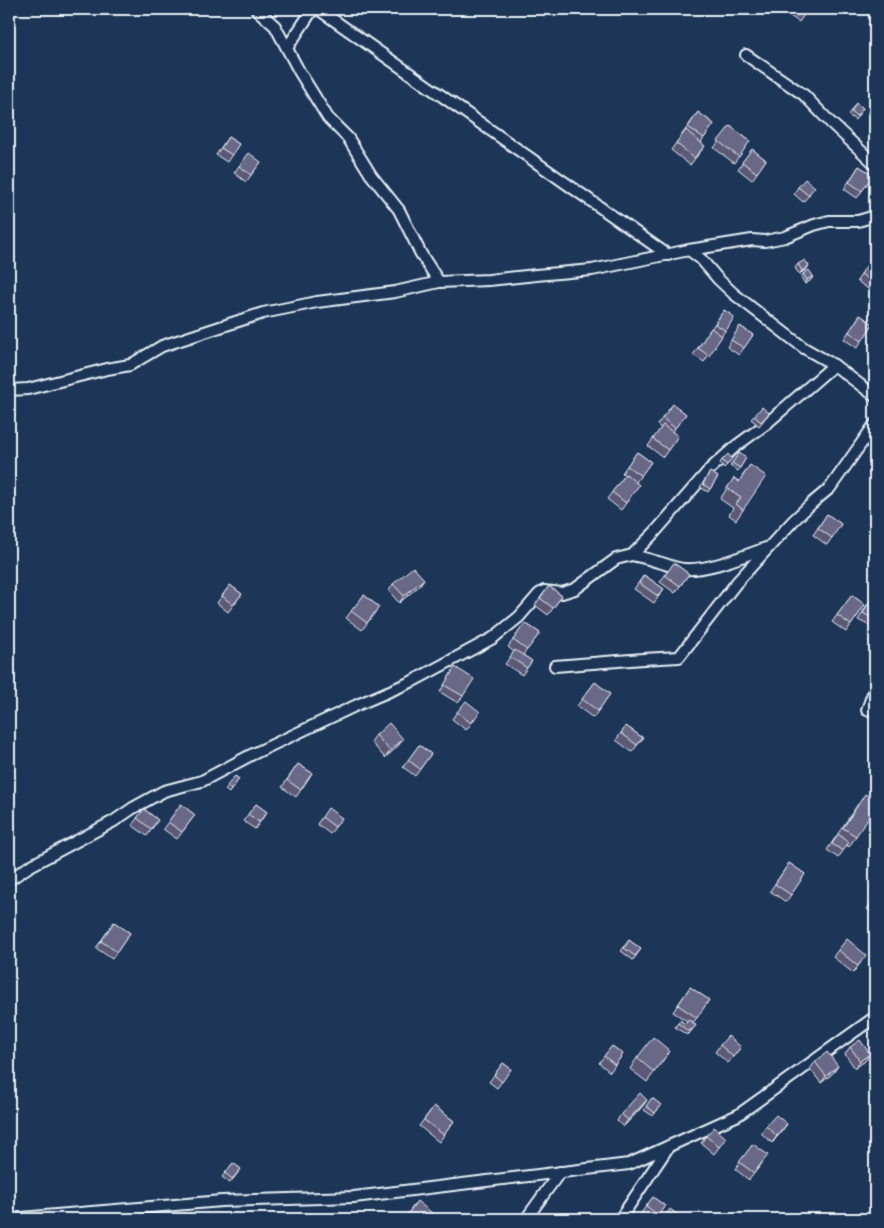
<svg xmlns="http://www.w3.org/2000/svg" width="884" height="1228" font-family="'Architects Daughter',sans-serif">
<rect width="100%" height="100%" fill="#1d3557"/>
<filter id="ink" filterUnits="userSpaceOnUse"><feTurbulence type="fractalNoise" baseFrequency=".02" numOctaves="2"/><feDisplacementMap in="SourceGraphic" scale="10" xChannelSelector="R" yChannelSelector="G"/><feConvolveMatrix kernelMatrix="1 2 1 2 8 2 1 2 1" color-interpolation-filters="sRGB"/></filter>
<g filter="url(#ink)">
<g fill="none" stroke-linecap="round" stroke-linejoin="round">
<defs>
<g id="street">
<polyline points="256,9 275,26 299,71 328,118 348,138 371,175 399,210 421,254 439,282"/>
<polyline points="318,9 668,255"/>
<polyline points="287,48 313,9"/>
<polyline points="746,55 804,95 830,122 875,164"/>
<polyline points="834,365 875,396"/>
<polyline points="9,390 28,389 107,369 130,365 162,346 263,313 317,302 395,292 439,282 489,280 536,275 592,270 689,250 752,240 765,241 785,237 814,225 829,221 858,221 875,216"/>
<path d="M632 555C640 557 649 559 658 562 667 564 674 568 684 569 708 571 743 556 766 548"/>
<polyline points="555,666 643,659 679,657 737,582 793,521 812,503 830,488 875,424"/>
<polyline points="867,710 875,688"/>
<polyline points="9,880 30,866 114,821 133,808 164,791 202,781 251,755 357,705 411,682 493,638 519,617 539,594 544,591 562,593 575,589 616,559 632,555 655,532 710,469 736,446 766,424 834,365 804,348 734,294 718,279 701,259 689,250"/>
<polyline points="9,1219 222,1201 354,1197 629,1164 738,1115 875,1017"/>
<polyline points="526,1219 560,1172"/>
<polyline points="620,1219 669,1146"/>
</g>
</defs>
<use href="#street" stroke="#e8f1f8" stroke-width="14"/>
<use href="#street" stroke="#1d3557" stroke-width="10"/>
</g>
<g fill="#5b5974" stroke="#e8f1f8">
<polygon points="786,9 808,9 799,22 784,12"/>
<polygon points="856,103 863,108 855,120 848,115"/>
<polygon points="698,112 714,124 701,142 705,146 690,165 671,150"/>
<polygon points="730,126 750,141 734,163 714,148"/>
<polygon points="228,137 239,144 227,162 216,155"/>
<polygon points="752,149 766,160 752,180 738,169"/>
<polygon points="261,162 246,182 234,173 239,166"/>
<polygon points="859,166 873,175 857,198 844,189"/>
<polygon points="798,187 810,194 803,202 794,194"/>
<polygon points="873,256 875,257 875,285 871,291 857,281"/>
<polygon points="798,264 806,270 799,274 795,268"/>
<polygon points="803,274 813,276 811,280 805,284 801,277"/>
<polygon points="724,310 734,317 704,362 693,355"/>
<polygon points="860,315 873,324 857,348 844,339"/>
<polygon points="740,326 753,335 739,355 727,347"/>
<polygon points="673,404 686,414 672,432 678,436 663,457 648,446 661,428 657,425"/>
<polygon points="754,416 767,416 759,426 751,419"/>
<polygon points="637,452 651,462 636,482 639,485 621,510 607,499 625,475 622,473"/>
<polygon points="739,453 746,458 738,471 730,466"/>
<polygon points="722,460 730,462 724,468 720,463"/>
<polygon points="750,465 743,510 736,520 729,515 733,508 720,499 734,478 739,481"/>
<polygon points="710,472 718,477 708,492 700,487"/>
<polygon points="827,514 841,524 827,545 813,535"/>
<polygon points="674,563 689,574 675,593 660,582"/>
<polygon points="644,575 664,589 654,603 634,589"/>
<polygon points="393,584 419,586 399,603 389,591"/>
<polygon points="230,585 242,594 228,612 217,603"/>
<polygon points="549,586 562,596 548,615 535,605"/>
<polygon points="364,595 379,607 362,630 346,618"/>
<polygon points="852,595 865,605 846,632 832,622"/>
<polygon points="869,602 875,605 875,627 874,628 858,620"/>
<polygon points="525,623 540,633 523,655 532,661 522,675 505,664 514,652 508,647"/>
<polygon points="455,667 463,696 458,703 440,692"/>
<polygon points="595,682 610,694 593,718 577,706"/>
<polygon points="457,712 475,719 466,730 452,719"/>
<polygon points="626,726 643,738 632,752 616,740"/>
<polygon points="376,735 403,739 398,746 385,758 371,742"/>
<polygon points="419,745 431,754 415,776 403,767"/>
<polygon points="298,764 312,773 296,797 282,787"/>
<polygon points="235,776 239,779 229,793 225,790"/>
<polygon points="875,785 875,798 869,794"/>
<polygon points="181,804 195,815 177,839 163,829"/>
<polygon points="256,804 267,812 255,829 243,821"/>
<polygon points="858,804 856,836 849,847 847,845 838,858 827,850"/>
<polygon points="144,809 158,820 147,836 132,825"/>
<polygon points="322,817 342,818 330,834 317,824"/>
<polygon points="789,863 805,874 786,902 770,891"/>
<polygon points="874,899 875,900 875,915 867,909"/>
<polygon points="114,922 130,933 112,959 96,948"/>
<polygon points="629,940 641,949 633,960 621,951"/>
<polygon points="838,950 861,962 853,973 833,957"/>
<polygon points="690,987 709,1000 693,1023 696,1025 689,1034 688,1033 687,1035 675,1027 680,1020 685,1024 687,1021 673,1012"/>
<polygon points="720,1045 741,1047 728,1063 715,1052"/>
<polygon points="612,1046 623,1054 610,1072 599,1063"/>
<polygon points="850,1047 870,1054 865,1061 855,1068 845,1054"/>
<polygon points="670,1051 647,1082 630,1069 637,1058"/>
<polygon points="815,1062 838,1066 833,1073 821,1083 810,1069"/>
<polygon points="503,1063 511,1069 497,1088 489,1082"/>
<polygon points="652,1098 661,1105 653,1116 644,1110"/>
<polygon points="647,1100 642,1107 623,1127 617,1121 621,1114"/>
<polygon points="434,1106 454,1121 439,1142 419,1126"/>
<polygon points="787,1124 772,1143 761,1133 766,1126"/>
<polygon points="706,1136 726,1138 714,1154 701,1143"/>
<polygon points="753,1144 763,1162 749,1180 735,1169"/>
<polygon points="233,1163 241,1169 230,1183 222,1177"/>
<polygon points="653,1197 665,1206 655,1219 650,1219 641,1213"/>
<polygon points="417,1201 428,1219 404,1219"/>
</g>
<g fill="#4a485e" stroke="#e8f1f8">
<polygon points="809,266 806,270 799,274 802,271"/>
<polygon points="813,276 811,280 805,284 807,280"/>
<polygon points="424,579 419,586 399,603 404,596"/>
<polygon points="403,739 398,746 385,758 390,751"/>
<polygon points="870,1054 865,1061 855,1068 860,1061"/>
<polygon points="838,1066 833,1073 821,1083 826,1076"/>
<polygon points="647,1100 642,1107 623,1127 628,1120"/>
<polygon points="787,1124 782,1131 772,1143 777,1136"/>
</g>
<g fill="#6a6787" stroke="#e8f1f8">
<polygon points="794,9 808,9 804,15"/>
<polygon points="856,103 863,108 857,116 851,112"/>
<polygon points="698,112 714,124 704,138 688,127"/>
<polygon points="730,126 750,141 739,157 718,141"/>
<polygon points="686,130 705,146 694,158 676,143"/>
<polygon points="228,137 239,144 232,155 221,148"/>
<polygon points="752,149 766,160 757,173 742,162"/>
<polygon points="249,153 261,162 251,175 239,166"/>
<polygon points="859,166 873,175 862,191 849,182"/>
<polygon points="805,179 815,187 808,195 798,187"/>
<polygon points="873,256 875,257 875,284 861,274"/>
<polygon points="805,260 809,266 802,271 798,264"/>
<polygon points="809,270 813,276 807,280 803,274"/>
<polygon points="724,310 734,317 726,331 715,324"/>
<polygon points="860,315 873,324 862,341 849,332"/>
<polygon points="740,326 753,335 744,348 731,340"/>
<polygon points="711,328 722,336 709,356 698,348"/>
<polygon points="673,404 686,414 675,428 662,418"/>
<polygon points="762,407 769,413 761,422 754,416"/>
<polygon points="663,425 678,436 668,450 653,439"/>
<polygon points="637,452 651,462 641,476 627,466"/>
<polygon points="739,453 746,458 740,468 732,463"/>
<polygon points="728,454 732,459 727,465 722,460"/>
<polygon points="750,465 766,476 743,510 736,504 741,497 727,488 734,478 739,482"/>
<polygon points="710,472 718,477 710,489 703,484"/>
<polygon points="626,474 639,485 626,503 612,492"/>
<polygon points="827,514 841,524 832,538 818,528"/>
<polygon points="674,563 689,574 680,586 665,575"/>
<polygon points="413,567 424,579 404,596 393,584"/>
<polygon points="644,575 664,589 658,596 639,583"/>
<polygon points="230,585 242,594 233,605 222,596"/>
<polygon points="549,586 562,596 553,608 540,598"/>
<polygon points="364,595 379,607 367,623 351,611"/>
<polygon points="852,595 865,605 851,625 837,615"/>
<polygon points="869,602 875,605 875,620 863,613"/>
<polygon points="525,623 540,633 527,650 513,640"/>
<polygon points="515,650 532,661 527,668 510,657"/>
<polygon points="455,667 474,679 463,696 444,685"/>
<polygon points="595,682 610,694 598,711 582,699"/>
<polygon points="466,701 480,712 471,723 457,712"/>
<polygon points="389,723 403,739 390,751 376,735"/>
<polygon points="626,726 643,738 637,745 621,733"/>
<polygon points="419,745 431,754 420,769 408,760"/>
<polygon points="298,764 312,773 301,790 287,780"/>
<polygon points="235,776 239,779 231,790 227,786"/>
<polygon points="865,794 875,800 875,808 856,836 843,828"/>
<polygon points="181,804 195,815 182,832 168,822"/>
<polygon points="256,804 267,812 259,822 248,814"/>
<polygon points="328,808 342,818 335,827 322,817"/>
<polygon points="144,809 158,820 151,829 137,818"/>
<polygon points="838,834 849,842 843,851 832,844"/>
<polygon points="789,863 805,874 791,895 775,884"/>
<polygon points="874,899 875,900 875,910 869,906"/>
<polygon points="114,922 130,933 117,952 101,941"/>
<polygon points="847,939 866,955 858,966 838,950"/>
<polygon points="629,940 641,949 635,956 624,948"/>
<polygon points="690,987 709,1000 697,1018 678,1005"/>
<polygon points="680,1020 685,1024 689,1020 696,1025 692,1030 691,1029 689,1032 678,1023"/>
<polygon points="728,1036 741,1047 733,1057 720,1045"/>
<polygon points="653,1037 670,1051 654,1072 637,1058"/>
<polygon points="860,1040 870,1054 860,1061 850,1047"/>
<polygon points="612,1046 623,1054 615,1065 604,1056"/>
<polygon points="827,1052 838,1066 826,1076 815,1062"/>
<polygon points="503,1063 511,1069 502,1082 494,1075"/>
<polygon points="640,1093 647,1100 628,1120 621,1114"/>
<polygon points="652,1098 661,1105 655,1113 646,1106"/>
<polygon points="434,1106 454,1121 444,1135 424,1120"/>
<polygon points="776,1115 787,1124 777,1136 766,1126"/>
<polygon points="714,1127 726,1138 719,1147 706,1136"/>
<polygon points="753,1144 768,1155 754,1173 739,1162"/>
<polygon points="233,1163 241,1169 232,1179 225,1173"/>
<polygon points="653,1197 665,1206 658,1215 646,1206"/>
<polygon points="417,1201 432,1213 427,1219 412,1219 407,1215"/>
<polygon points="670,1209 684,1219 663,1219"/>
</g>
</g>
<rect width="884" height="1228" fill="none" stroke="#1d3557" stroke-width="30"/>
<rect x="15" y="15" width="854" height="1198" fill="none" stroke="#e8f1f8" stroke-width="2" filter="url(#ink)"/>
</svg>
